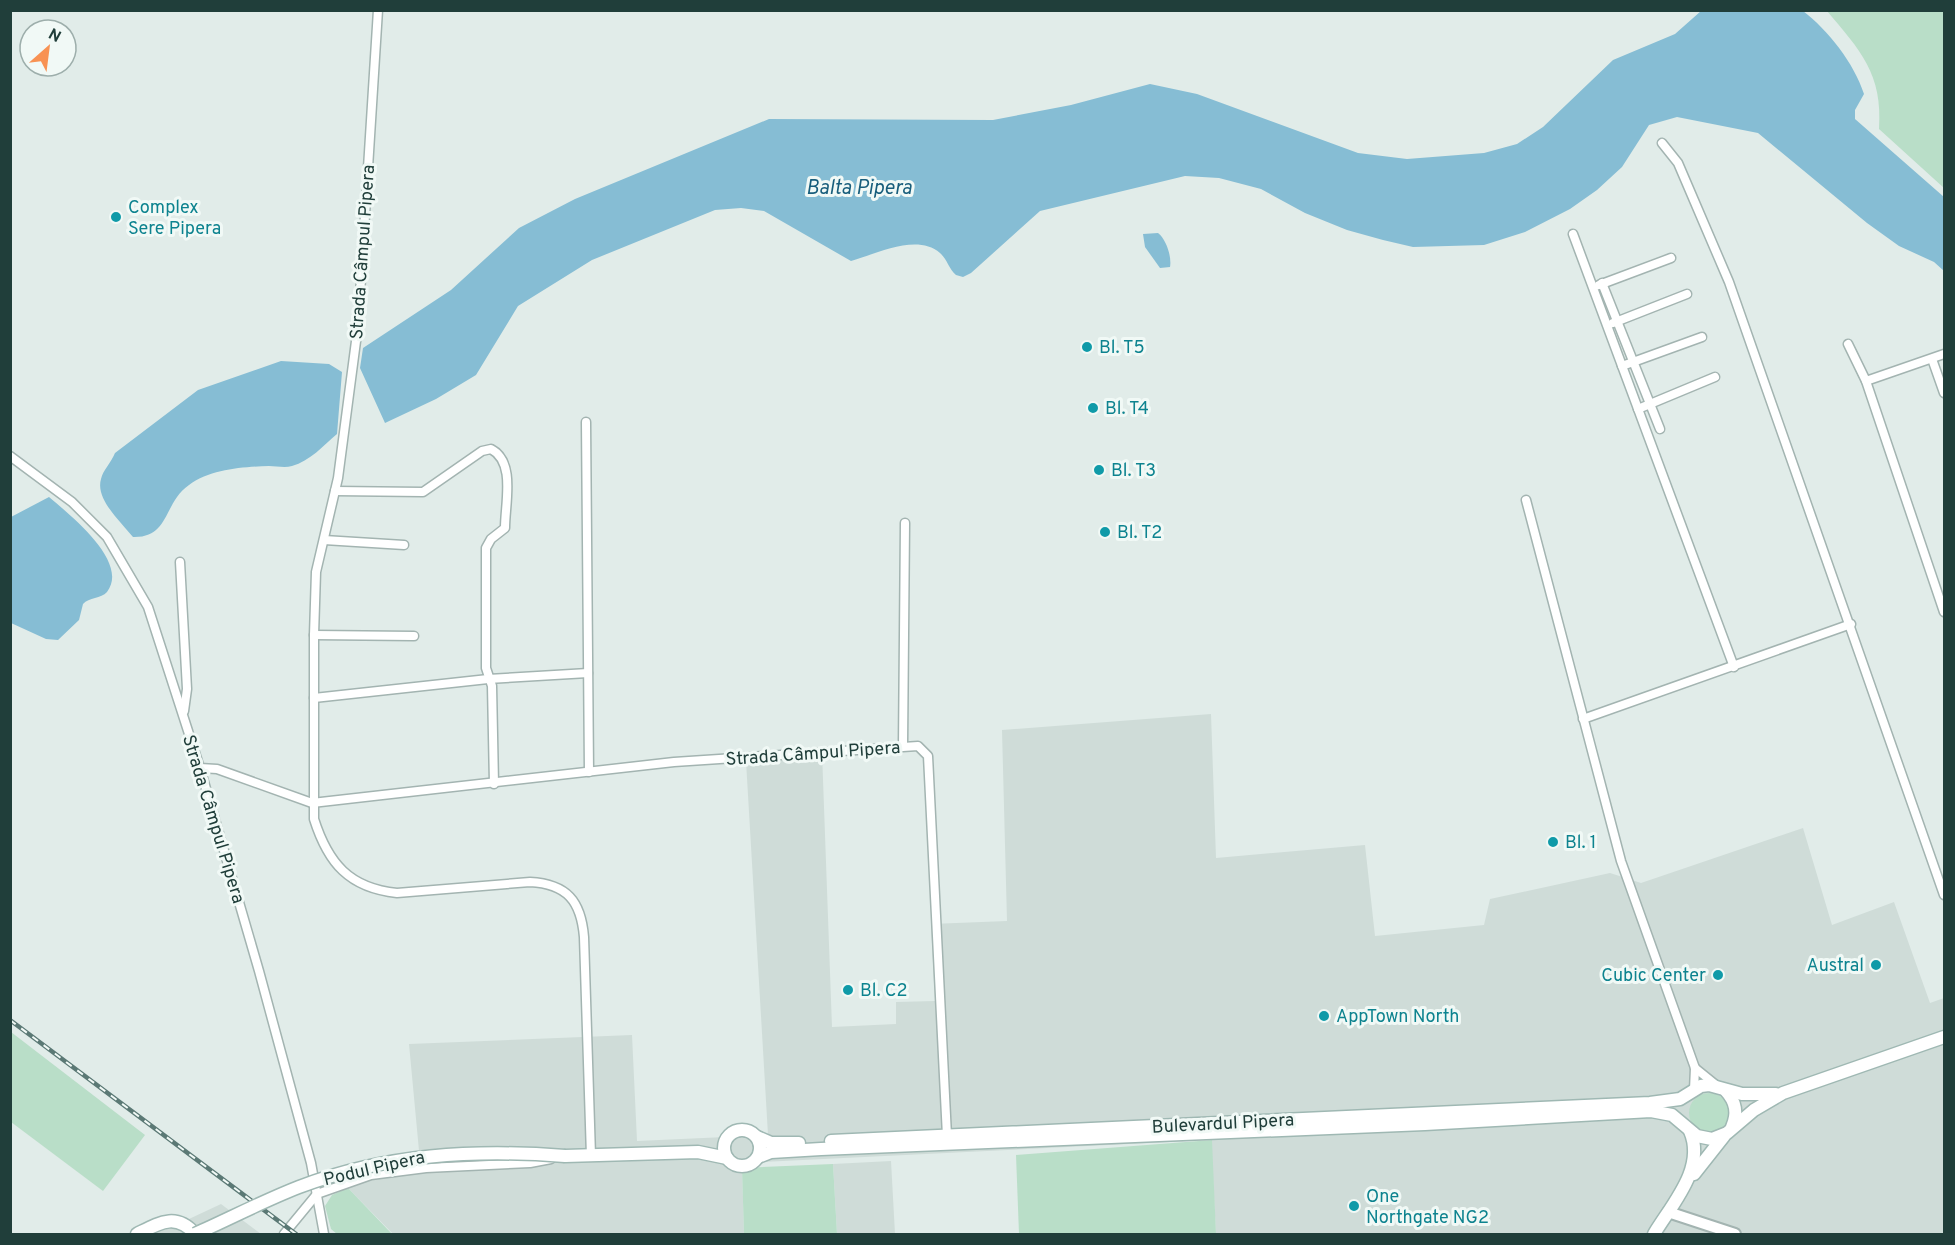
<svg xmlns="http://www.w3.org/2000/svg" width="1955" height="1245" font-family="Overpass,sans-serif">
<rect width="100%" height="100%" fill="#e1ece9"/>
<g fill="#cfdcd8">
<polygon points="1211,714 1216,858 1365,845 1375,936 1484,925 1490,899 1610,873 1641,883 1803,828 1832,925 1894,902 1930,1003 1944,998 1944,1234 1216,1234 1211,1140 742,1163 744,1234 393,1234 348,1188 379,1177 421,1172 409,1044 632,1035 637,1141 768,1135 746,761 822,752 832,1027 896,1024 896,1002 935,1001 931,924 1007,921 1002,730"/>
<polygon points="891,1161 895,1234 837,1234 833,1164"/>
<polygon points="221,1204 261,1234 144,1234 189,1219"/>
</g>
<g fill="#b9dec8">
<path d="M1827 11H1944V188L1879 129C1883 74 1860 50 1827 11Z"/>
<polygon points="11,1032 145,1135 103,1191 11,1122"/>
<circle cx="1709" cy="1113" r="20"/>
<polygon points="1212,1140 1216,1234 1019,1234 1016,1155"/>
<polygon points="833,1164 837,1234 744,1234 742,1168"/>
<polygon points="348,1188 392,1234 337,1234 331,1229 325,1206 332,1195"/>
</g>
<g fill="#86bdd4">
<path d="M1803 11C1828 30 1854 63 1864 94L1855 110V119L1944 197V271L1934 262 1899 246 1867 223 1758 133 1677 117 1649 125 1622 167 1597 190 1570 209 1525 232 1484 245 1413 247 1383 240 1347 230 1305 213 1261 189 1219 178 1185 176 1040 211 971 273 963 277 956 275C949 269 947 259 940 253 917 233 876 254 851 261L764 211 741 208 715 210 592 260 518 306 476 375 436 399 385 423 360 368 363 348 451 290 519 228 575 199 769 119 993 120 1071 105 1150 84 1197 94 1358 153 1407 159 1484 153 1517 144 1543 127 1613 60 1675 34 1701 11Z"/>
<path d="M1158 233C1166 239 1172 257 1170 267L1160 268 1145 247 1143 234Z"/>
<path d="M281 361 329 364 342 372 337 434C323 446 310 461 292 466 285 468 276 466 269 466 242 467 211 469 189 485 163 503 170 538 133 537 121 522 95 499 101 479 103 470 111 463 115 453L198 390Z"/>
<path d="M49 497C70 515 130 562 107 592 101 599 89 597 83 604L79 620 58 640 46 639 11 623V517Z"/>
</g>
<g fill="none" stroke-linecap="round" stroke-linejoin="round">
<defs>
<g id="minor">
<path d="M378 10 358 326 338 478 316 572 314 635V819C328 863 349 888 397 893L530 882C567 884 581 901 584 937L591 1156"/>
<polyline points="1662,143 1678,163 1729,282 1944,895"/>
<polyline points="1573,234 1734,667"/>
<polyline points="1602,283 1660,429"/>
<polyline points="1599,285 1671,258"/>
<polyline points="1613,323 1687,294"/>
<polyline points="1848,344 1866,381 1944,612"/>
<polyline points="1932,359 1944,393"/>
<polyline points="1622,366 1702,337"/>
<polyline points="1866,381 1944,354"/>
<polyline points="1638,409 1715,377"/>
<polyline points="586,422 589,772"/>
<polyline points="10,456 72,502 107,537 148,607 200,768 259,971 311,1163 324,1234"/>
<path d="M335 491 423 492 482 451 491 449C516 462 505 503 505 528L491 539 486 548V668L492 686 494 784"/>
<polyline points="1526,500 1621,861 1695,1068 1694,1090"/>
<polyline points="324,540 404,545"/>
<polyline points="180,562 187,689 184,711"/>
<polyline points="314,635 414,636"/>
<polyline points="314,698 488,679 588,673"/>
<polyline points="1583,719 1851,624"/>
<polyline points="903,746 905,523"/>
<polyline points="200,768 217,769 312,803 674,762 918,746 928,756 947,1136"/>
<polyline points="1695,1068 1716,1085"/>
<polyline points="284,1234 317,1194 371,1175 426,1168 530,1163 551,1159"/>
</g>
<polyline id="tertiary" points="1668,1212 1735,1234"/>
<g id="secondary">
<path d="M1726 1091C1736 1102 1738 1113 1732 1127"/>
<circle cx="742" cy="1148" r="18"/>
<polyline points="757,1137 771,1143 799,1143"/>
<polyline points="831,1141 1650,1103 1680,1099 1701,1086 1709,1085 1742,1094 1776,1094"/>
<polyline points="565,1156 698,1152 727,1158"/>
<polyline points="758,1157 771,1152 821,1149 1425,1124 1651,1111 1672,1115 1697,1136 1712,1139 1727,1133 1754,1110 1783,1093 1944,1037"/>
<polyline points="1694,1174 1724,1136"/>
<path d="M137 1234C159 1223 176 1212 195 1234"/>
<path d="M1654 1234C1672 1204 1706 1168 1690 1131"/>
</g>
</defs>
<use href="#minor" stroke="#a3b4b1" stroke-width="11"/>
<use href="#tertiary" stroke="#a3b4b1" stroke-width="14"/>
<use href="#secondary" stroke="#9fb8b3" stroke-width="15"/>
<use href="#minor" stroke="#fff" stroke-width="8"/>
<use href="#tertiary" stroke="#fff" stroke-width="10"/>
<use href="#secondary" stroke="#fff" stroke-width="12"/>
<defs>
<polyline id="rail" points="10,1020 296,1234"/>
</defs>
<use href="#rail" stroke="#5b7975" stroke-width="4.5"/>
<use href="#rail" stroke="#f1f9f6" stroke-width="2" stroke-dasharray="7" stroke-linecap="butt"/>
<defs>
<path id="secondary-bridge" d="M195 1234C229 1219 263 1201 299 1187 386 1154 474 1149 565 1156"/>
</defs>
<use href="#secondary-bridge" stroke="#9fb8b3" stroke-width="15" stroke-linecap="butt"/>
<use href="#secondary-bridge" stroke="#fff" stroke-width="12"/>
</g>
<g fill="#0f9aa8" stroke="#f1f9f6" stroke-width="2">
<circle cx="116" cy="217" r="6"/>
<circle cx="1087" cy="347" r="6"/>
<circle cx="1093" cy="408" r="6"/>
<circle cx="1099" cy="470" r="6"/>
<circle cx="1105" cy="532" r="6"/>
<circle cx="1553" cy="842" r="6"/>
<circle cx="1876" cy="965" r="6"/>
<circle cx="1718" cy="975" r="6"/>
<circle cx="848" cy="990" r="6"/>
<circle cx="1324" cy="1016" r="6"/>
<circle cx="1354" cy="1206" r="6"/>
</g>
<g text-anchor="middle" stroke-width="6" stroke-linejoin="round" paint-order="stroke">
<g font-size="18" fill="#0d838f" stroke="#f1f9f6" text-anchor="start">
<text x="128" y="213">Complex<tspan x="128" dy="21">Sere Pipera</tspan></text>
<text x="1099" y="353">Bl. T5</text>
<text x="1105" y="414">Bl. T4</text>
<text x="1111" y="476">Bl. T3</text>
<text x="1117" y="538">Bl. T2</text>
<text x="1565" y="848">Bl. 1</text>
<text x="1864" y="971" text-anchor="end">Austral</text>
<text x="1706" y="981" text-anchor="end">Cubic Center</text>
<text x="860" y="996">Bl. C2</text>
<text x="1336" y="1022">AppTown North</text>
<text x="1366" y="1202">One<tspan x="1366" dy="21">Northgate NG2</tspan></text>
</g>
<g font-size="18" fill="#203e3a" stroke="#f1f9f6">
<text transform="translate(362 252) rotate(-86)" y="6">Strada Câmpul Pipera</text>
<text transform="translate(813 753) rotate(-4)" y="6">Strada Câmpul Pipera</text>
<text transform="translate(214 819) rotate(73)" y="6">Strada Câmpul Pipera</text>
<text transform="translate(1223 1123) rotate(-3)" y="6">Bulevardul Pipera</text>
<text transform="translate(374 1168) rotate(-13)" y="6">Podul Pipera</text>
</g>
<g font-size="20" font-style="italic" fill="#185e7c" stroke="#f1f9f6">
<text x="859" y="194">Balta Pipera</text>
</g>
</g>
<rect width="1955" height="1245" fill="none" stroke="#203e3a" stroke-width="24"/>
<g transform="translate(48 48) rotate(28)"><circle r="28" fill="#f1f9f6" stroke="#9daeab" stroke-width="1.5"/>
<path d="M0-4.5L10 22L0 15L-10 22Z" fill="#f89253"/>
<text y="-9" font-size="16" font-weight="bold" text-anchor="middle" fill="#203e3a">N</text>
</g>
</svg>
